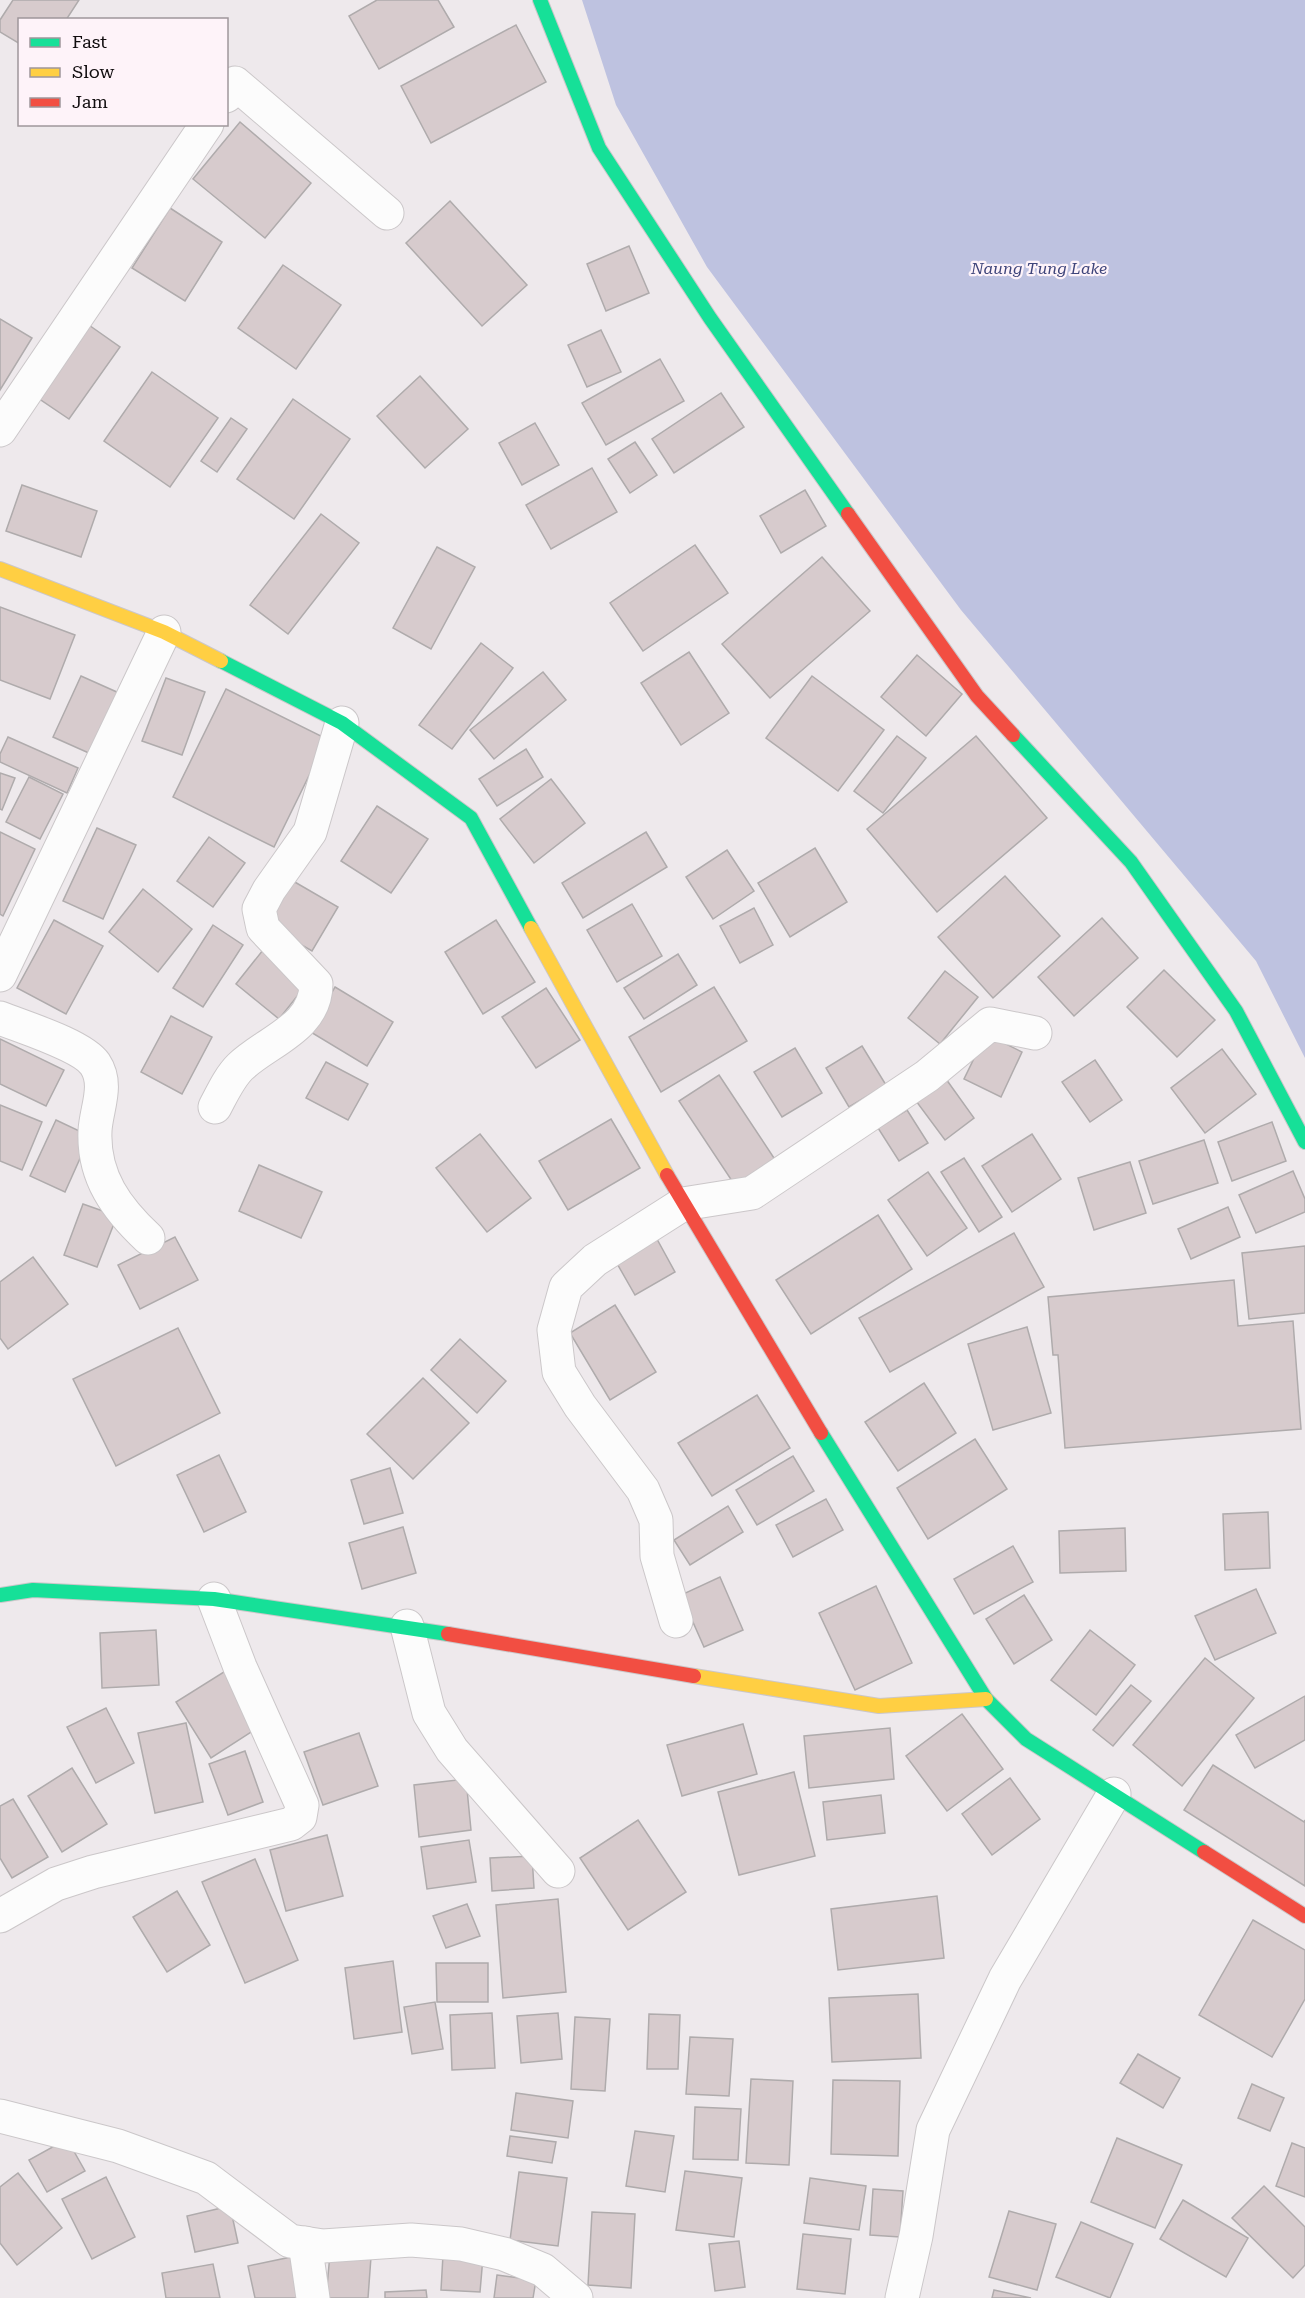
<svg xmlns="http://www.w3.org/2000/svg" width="1305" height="2298" font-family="'Roboto Serif',serif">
<rect width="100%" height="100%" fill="#eee9ec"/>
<polygon fill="#bec2e0" points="582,0 1305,0 1305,1058 1256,961 961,610 707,267 616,105"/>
<g fill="#d7cbcd" stroke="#afabac" stroke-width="1.5">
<polygon points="13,0 79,0 66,20 20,20 20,44 0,32 0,20"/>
<polygon points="377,0 438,0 454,27 379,69 349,16"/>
<polygon points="516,25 546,82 431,143 401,86"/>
<polygon points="240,122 311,183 265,238 193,179"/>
<polygon points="450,201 527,285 482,326 406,243"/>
<polygon points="170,208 222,242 185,301 132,268"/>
<polygon points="629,246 649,293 606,311 587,264"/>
<polygon points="283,265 341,305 296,369 238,328"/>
<polygon points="0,319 32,338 0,390"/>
<polygon points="86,323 120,347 69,419 35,396"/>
<polygon points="601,330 621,372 587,387 568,345"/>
<polygon points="660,359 684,401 606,445 582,403"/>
<polygon points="152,372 218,418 170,487 104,441"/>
<polygon points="420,376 468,429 425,468 377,416"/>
<polygon points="721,393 744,427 674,473 652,439"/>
<polygon points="293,399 350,439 294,519 237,479"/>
<polygon points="231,418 247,429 217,472 201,461"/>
<polygon points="535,423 559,465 522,485 499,443"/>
<polygon points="635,442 657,475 630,493 608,459"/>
<polygon points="592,468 617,512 551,549 526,505"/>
<polygon points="22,485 97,511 81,557 6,531"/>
<polygon points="805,490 826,526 781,553 760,516"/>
<polygon points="321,514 359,543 288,634 250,605"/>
<polygon points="695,545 728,593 643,651 610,603"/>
<polygon points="437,547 475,567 431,649 393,628"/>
<polygon points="822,557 870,611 770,698 722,644"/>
<polygon points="0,607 75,635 50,699 0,680"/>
<polygon points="481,643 513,668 452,749 419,725"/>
<polygon points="689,652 729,713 681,745 641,683"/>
<polygon points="917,655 962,694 926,736 881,697"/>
<polygon points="543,672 566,700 494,759 470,730"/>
<polygon points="81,676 119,693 91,754 53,737"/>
<polygon points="812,676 884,730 838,791 766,738"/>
<polygon points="166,678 205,692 182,755 142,741"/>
<polygon points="226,689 327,739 274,847 173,797"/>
<polygon points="897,736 926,758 883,813 854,791"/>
<polygon points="976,736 1047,818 937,912 867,829"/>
<polygon points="8,737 78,768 67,793 0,762 0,754"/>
<polygon points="526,749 543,777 497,806 479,779"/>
<polygon points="0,773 15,778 2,810 0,809"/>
<polygon points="29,777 63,794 40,839 6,822"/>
<polygon points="551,779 585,823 534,863 500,819"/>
<polygon points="377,806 428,839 391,893 341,861"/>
<polygon points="97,828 136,845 103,919 63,901"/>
<polygon points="0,832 35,849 3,916 0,914"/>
<polygon points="646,832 667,867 583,918 562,883"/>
<polygon points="209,837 245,863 213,907 177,881"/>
<polygon points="815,848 847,902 790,937 758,883"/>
<polygon points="727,850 754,891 713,919 686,877"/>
<polygon points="1005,876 1060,936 993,998 938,937"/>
<polygon points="293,881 338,907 312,951 267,925"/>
<polygon points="143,889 192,929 158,972 109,932"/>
<polygon points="632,904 662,956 617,982 587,930"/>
<polygon points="754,908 773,945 740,963 720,926"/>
<polygon points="1102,918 1138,958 1074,1016 1038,977"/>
<polygon points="54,920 103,946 66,1014 17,988"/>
<polygon points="496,920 535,982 483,1014 445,952"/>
<polygon points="213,925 243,945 203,1007 173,988"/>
<polygon points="263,950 306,985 279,1019 236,984"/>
<polygon points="678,954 697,985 644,1019 624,988"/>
<polygon points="1164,970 1215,1020 1177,1057 1127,1007"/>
<polygon points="945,971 978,997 940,1044 908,1018"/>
<polygon points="335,987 393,1022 367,1066 309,1031"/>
<polygon points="714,987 747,1041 661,1092 629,1037"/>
<polygon points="546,988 580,1040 536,1068 502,1017"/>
<polygon points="171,1016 212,1037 182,1094 141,1072"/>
<polygon points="986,1034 1022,1052 1001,1097 964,1079"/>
<polygon points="0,1039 64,1070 46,1106 0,1084"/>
<polygon points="862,1046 886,1085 849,1107 826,1068"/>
<polygon points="795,1048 822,1093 782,1117 754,1072"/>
<polygon points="1222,1049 1256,1094 1205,1133 1171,1088"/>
<polygon points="1095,1060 1122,1100 1090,1122 1062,1082"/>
<polygon points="326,1062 368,1084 348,1120 306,1098"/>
<polygon points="719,1075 776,1161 736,1187 679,1101"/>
<polygon points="946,1079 974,1118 945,1140 916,1101"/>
<polygon points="0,1105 42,1122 22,1170 0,1161"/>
<polygon points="907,1110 928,1143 899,1161 878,1128"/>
<polygon points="611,1119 640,1168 568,1210 539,1161"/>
<polygon points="56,1120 90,1136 65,1192 30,1176"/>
<polygon points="1272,1122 1286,1161 1232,1181 1218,1142"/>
<polygon points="480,1134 531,1198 487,1232 436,1168"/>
<polygon points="1032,1134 1061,1179 1012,1212 982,1166"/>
<polygon points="1204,1140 1218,1183 1153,1204 1139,1161"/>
<polygon points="964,1158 1002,1217 979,1232 941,1172"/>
<polygon points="1130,1162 1146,1213 1094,1230 1078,1178"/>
<polygon points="259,1165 322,1192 301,1238 239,1211"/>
<polygon points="1293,1171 1305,1199 1305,1212 1256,1233 1239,1195"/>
<polygon points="928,1172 967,1228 927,1256 888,1200"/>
<polygon points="83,1204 117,1216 97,1267 64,1255"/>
<polygon points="1228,1207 1240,1237 1191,1259 1178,1229"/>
<polygon points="878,1215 912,1269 811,1334 776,1280"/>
<polygon points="652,1230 675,1272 635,1295 611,1253"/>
<polygon points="1014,1233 1044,1287 890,1372 859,1318"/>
<polygon points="175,1237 198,1280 140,1309 118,1265"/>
<polygon points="1305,1246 1305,1313 1249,1319 1242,1253"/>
<polygon points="33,1257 68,1304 8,1349 0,1338 0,1282"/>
<polygon points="1234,1280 1238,1326 1293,1321 1301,1429 1065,1448 1058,1355 1053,1355 1048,1297"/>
<polygon points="615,1305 656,1372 610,1400 570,1333"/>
<polygon points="1027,1327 1051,1413 993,1430 968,1344"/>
<polygon points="178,1328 220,1413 116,1466 73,1379"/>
<polygon points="460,1339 506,1381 477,1413 431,1370"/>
<polygon points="423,1378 469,1423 413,1479 367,1434"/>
<polygon points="924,1383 956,1433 898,1471 865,1422"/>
<polygon points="757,1395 790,1448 712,1496 678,1443"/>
<polygon points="975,1439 1007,1489 928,1539 897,1488"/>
<polygon points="219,1455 246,1512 204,1532 177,1475"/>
<polygon points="793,1456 814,1491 757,1525 736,1490"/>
<polygon points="390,1468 403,1513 364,1524 351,1480"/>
<polygon points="826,1499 843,1530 793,1557 776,1525"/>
<polygon points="728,1506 743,1532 690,1565 674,1540"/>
<polygon points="1268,1512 1270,1568 1225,1570 1223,1514"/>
<polygon points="403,1527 416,1573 362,1589 349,1543"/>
<polygon points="1125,1528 1126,1571 1060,1573 1059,1531"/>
<polygon points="1013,1546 1033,1582 974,1614 954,1579"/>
<polygon points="720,1577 743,1630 704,1647 681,1595"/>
<polygon points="876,1586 912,1663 855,1690 819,1613"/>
<polygon points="1256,1589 1276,1633 1215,1660 1195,1616"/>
<polygon points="1024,1595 1052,1640 1014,1664 986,1619"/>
<polygon points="156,1630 159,1685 102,1688 100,1633"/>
<polygon points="1090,1630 1135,1665 1096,1715 1051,1680"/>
<polygon points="1205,1658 1254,1698 1182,1786 1133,1745"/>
<polygon points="227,1670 262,1725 211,1758 176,1702"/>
<polygon points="1131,1685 1151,1701 1113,1746 1093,1730"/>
<polygon points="1305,1696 1305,1740 1255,1768 1236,1735"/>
<polygon points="106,1708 134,1763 96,1783 67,1727"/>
<polygon points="962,1714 1003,1769 947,1811 906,1756"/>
<polygon points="186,1723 203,1802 155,1813 138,1733"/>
<polygon points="743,1724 757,1774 682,1796 667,1745"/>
<polygon points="890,1728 894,1779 809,1788 804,1736"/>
<polygon points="359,1733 378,1786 323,1805 304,1752"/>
<polygon points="245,1751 263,1802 228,1815 209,1764"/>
<polygon points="1213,1765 1304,1822 1305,1820 1305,1886 1184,1810"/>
<polygon points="72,1768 107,1824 62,1852 28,1796"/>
<polygon points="794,1772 815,1856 739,1875 718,1792"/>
<polygon points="1010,1778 1040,1819 992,1855 962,1814"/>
<polygon points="466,1779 471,1830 419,1837 414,1785"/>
<polygon points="881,1795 885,1833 827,1840 823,1802"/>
<polygon points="13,1799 48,1857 12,1878 0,1858 0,1806"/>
<polygon points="638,1820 686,1892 628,1930 580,1858"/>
<polygon points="327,1835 343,1896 286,1911 270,1850"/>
<polygon points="469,1840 476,1882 427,1889 421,1847"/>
<polygon points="532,1856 534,1888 492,1891 490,1858"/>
<polygon points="255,1859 298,1960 245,1983 202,1882"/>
<polygon points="177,1891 210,1945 167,1972 133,1917"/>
<polygon points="937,1896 944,1958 838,1970 831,1909"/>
<polygon points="558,1899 566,1992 503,1998 496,1905"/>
<polygon points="467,1904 480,1936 446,1948 433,1916"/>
<polygon points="1253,1920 1305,1950 1305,1999 1272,2057 1199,2015"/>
<polygon points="393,1961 402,2032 354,2039 345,1968"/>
<polygon points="436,1963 488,1963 488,2002 437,2002"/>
<polygon points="918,1994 921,2058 832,2062 829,1998"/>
<polygon points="435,2002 443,2049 412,2054 404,2007"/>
<polygon points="492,2013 495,2068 452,2070 450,2015"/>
<polygon points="558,2013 562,2059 521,2063 517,2016"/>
<polygon points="649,2014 680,2015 678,2069 647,2069"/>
<polygon points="575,2017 610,2019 605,2091 571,2089"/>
<polygon points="690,2037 733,2039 729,2096 686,2094"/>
<polygon points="1138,2054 1180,2078 1163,2108 1120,2083"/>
<polygon points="751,2079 793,2081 789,2165 746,2163"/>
<polygon points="833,2080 900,2081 898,2156 831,2154"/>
<polygon points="1252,2084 1284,2098 1270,2131 1238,2118"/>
<polygon points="516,2093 573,2101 568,2138 511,2130"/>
<polygon points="695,2107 741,2109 738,2160 693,2159"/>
<polygon points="635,2131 674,2136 665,2192 626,2186"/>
<polygon points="510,2136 556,2142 552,2163 507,2156"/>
<polygon points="1117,2138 1182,2165 1155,2228 1091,2202"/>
<polygon points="67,2139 85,2171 47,2192 29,2160"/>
<polygon points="1292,2143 1305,2148 1305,2197 1276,2186"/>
<polygon points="685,2171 742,2178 734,2237 676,2230"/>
<polygon points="519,2172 567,2178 558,2246 510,2240"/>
<polygon points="18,2173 62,2228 17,2265 0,2243 0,2187"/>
<polygon points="106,2177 135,2237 92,2259 62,2199"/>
<polygon points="810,2178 866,2186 859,2230 804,2223"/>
<polygon points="1264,2186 1305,2227 1305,2265 1293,2278 1232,2218"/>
<polygon points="873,2189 903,2191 900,2237 870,2235"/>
<polygon points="1183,2200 1248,2238 1226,2277 1160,2239"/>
<polygon points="230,2206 238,2243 195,2252 187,2216"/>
<polygon points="1009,2211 1056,2224 1037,2290 989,2277"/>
<polygon points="592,2212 635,2214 631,2288 588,2285"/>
<polygon points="1081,2222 1133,2244 1110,2298 1056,2277"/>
<polygon points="803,2234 851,2239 845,2294 797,2289"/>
<polygon points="739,2241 745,2287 715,2291 709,2244"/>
<polygon points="330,2254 371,2257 368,2298 326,2298"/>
<polygon points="443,2255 483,2257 480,2292 441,2290"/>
<polygon points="296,2256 305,2298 255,2298 248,2266"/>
<polygon points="213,2264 220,2298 166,2298 162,2273"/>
<polygon points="497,2275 536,2280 533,2298 494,2298"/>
<polygon points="426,2290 427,2298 385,2298 385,2292"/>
<polygon points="994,2290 1031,2298 992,2298"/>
</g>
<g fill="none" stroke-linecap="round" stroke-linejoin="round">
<defs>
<g id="street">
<polyline points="226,96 235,83 387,213"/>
<polyline points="0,430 207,124"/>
<polyline points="0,975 164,632"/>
<path d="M0 1018C22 1027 82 1045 95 1064 109 1085 96 1109 95 1131 93 1177 117 1209 148 1238"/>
<path d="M215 1107C222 1094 229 1078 240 1067 267 1041 316 1028 316 984L263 928 259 909 269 890 310 832 342 723"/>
<polyline points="676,1621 657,1556 656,1520 643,1490 580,1406 559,1372 554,1330 566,1287 595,1260 683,1204 752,1193 927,1076 990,1024 1035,1033"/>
<polyline points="407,1626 429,1713 452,1750 558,1871"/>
<polyline points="0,1916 56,1884 93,1872 291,1824 300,1817 302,1805 240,1667 214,1599"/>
<polyline points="0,2116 118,2146 206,2178 290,2241 323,2246 411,2240 461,2244 504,2254 543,2270 576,2298"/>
<polyline points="305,2243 313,2298"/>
<polyline points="902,2298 916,2236 933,2130 1005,1979 1114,1794"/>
</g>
<g id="fast">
<polyline points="540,0 599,148 710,318 848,514"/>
<polyline points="221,661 342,723 471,818 531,928"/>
<polyline points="1013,735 1131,862 1236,1011 1305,1142"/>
<polyline points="821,1433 986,1699 1026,1739 1204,1852"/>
<polyline points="0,1595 33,1590 214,1599 448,1634"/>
</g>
<g id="slow">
<polyline points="0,569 164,632 221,661"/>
<polyline points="531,928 667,1175"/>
<polyline points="694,1676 879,1706 986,1699"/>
</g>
<g id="jam">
<polyline points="848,514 977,696 1013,735"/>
<polyline points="667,1175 821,1433"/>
<polyline points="448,1634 694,1676"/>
<polyline points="1204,1852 1305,1916"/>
</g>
</defs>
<use href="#street" stroke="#cbc7c9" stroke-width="35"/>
<use href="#fast" stroke="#cbc7c9" stroke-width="16"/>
<use href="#slow" stroke="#cbc7c9" stroke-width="16"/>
<use href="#jam" stroke="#cbc7c9" stroke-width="16"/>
<use href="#street" stroke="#fcfcfc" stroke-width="33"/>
<use href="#fast" stroke="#16e098" stroke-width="14"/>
<use href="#slow" stroke="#ffcf43" stroke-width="14"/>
<use href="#jam" stroke="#f24e42" stroke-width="14"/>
</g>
<g text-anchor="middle" stroke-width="4.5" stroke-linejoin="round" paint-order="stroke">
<g font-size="16" font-style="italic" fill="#3e447a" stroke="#fef3f9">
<text x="1039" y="274">Naung Tung Lake</text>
</g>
</g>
<rect x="18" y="18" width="210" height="108" fill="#fef3f9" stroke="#9f979b" stroke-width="1.5"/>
<rect x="30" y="38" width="30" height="9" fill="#16e098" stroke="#9f979b" stroke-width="1.5"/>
<text x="72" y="48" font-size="18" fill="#110d0f">Fast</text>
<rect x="30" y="68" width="30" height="9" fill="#ffcf43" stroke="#9f979b" stroke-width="1.5"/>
<text x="72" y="78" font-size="18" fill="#110d0f">Slow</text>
<rect x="30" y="98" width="30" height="9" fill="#f24e42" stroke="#9f979b" stroke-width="1.5"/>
<text x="72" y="108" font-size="18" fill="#110d0f">Jam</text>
</svg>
